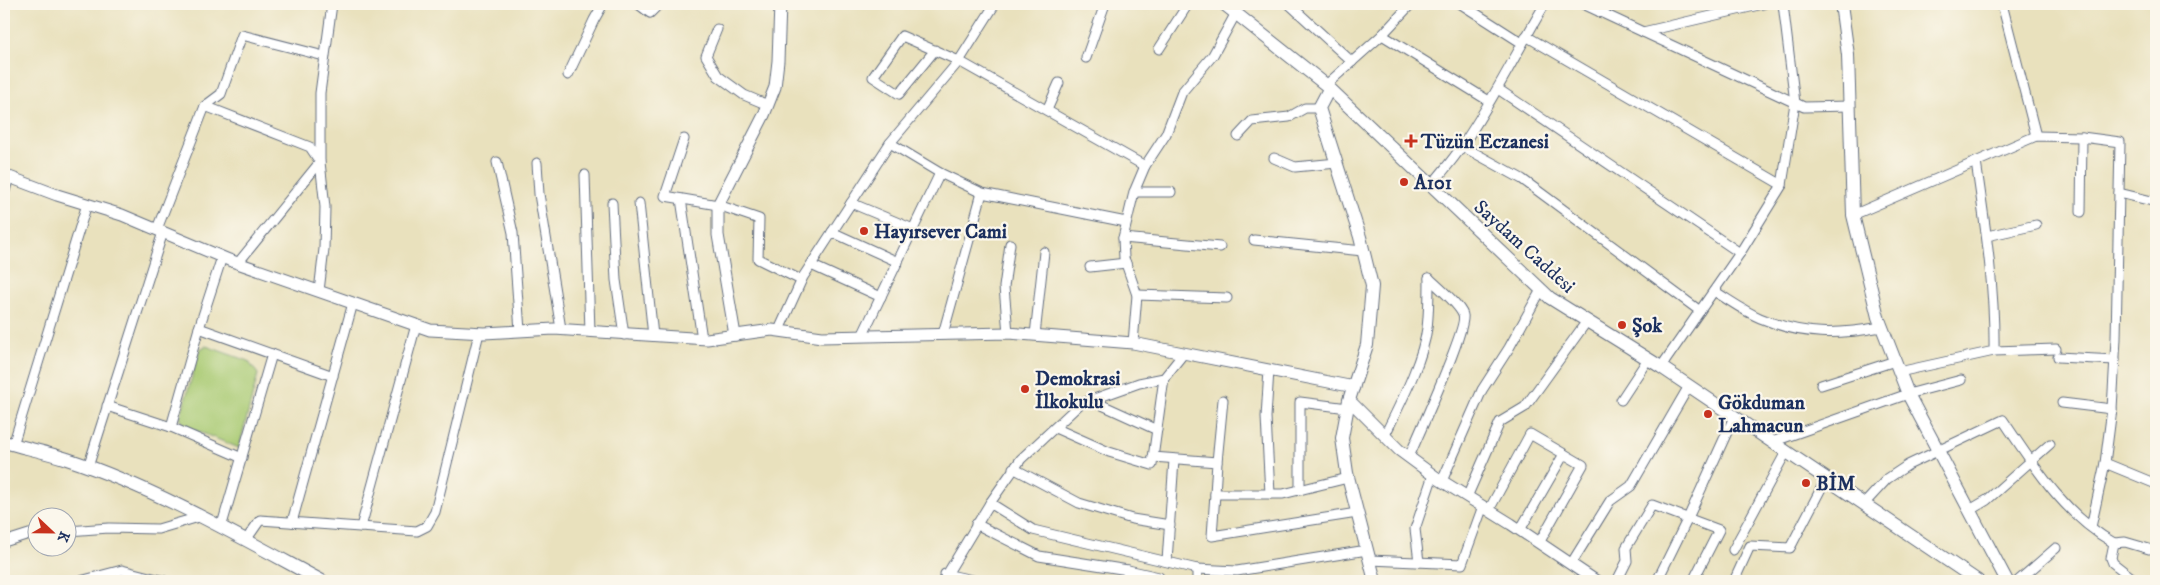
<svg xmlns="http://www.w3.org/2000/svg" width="2160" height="585" font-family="'IM FELL DW Pica',serif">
<rect width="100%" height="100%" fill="#fbf7ec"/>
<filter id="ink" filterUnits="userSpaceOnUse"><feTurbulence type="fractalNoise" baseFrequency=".02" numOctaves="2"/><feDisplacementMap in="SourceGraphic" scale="10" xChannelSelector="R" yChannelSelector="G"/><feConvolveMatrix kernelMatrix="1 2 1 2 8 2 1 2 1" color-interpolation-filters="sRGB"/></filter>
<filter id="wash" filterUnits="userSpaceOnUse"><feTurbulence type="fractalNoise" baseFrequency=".0096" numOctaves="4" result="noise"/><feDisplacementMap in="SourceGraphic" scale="20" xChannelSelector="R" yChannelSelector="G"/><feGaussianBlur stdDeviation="1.12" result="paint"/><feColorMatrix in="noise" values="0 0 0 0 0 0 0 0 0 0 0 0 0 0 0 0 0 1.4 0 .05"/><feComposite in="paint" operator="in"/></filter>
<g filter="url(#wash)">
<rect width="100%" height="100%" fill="#e9e1bd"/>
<polygon fill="#aacb74" stroke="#627d69" points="206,346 248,361 258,374 239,448 185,426 180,418 200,349"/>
</g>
<g filter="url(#ink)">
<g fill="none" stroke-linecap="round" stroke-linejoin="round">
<defs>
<g id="minor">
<polyline points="638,4 650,13 659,4"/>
<polyline points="1289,4 1352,62"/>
<polyline points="1461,4 1522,43"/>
<polyline points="1583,4 1804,107 1850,106"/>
<polyline points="2002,4 2036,136"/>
<polyline points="1600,12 1609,4"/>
<polyline points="717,29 706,56 718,76 744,95 768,105"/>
<polyline points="1643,32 1763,4"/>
<polyline points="1382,35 1489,101"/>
<polyline points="1526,36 1782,185"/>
<polyline points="1159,49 1188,4"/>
<polyline points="935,50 899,94 873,77 902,36 959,61 1145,166"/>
<polyline points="1086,58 1105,4"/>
<polyline points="568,75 594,20 603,4"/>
<polyline points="1326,85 1382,35 1411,4"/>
<polyline points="1498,89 1740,253"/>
<polyline points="205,106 221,94 242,35 324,56"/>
<polyline points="1047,110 1059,83"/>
<polyline points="1238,136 1252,121 1289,117 1305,108 1319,108"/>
<polyline points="684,139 665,196 718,205 759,219 758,259 801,280"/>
<polyline points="890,143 940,173 982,193 1126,222"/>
<polyline points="1462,146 1522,179 1700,311"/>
<polyline points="1274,158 1295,167 1337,163"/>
<polyline points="497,162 513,233 520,331"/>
<polyline points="537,163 539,194 561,329"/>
<polyline points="585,175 590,332"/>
<path d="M1431 186C1441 173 1453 160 1462 146 1493 101 1517 51 1545 4"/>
<polyline points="1134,192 1171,192"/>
<polyline points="2119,193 2156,202"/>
<polyline points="4,194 9,177"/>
<polyline points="681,199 702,339"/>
<polyline points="612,203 616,280 624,335"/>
<polyline points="639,203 653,336"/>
<polyline points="851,203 913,229"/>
<polyline points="2081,212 2082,137"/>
<polyline points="1853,215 2036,136 2082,137 2120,142 2116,339 2112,409 2105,463 2091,527"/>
<polyline points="157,229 205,106 310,147 320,162 325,207 324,249 319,291"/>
<polyline points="832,232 898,262"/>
<polyline points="1987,236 2036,225"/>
<polyline points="1123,238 1220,247"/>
<polyline points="1254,240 1363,251"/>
<polyline points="238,263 320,162 320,93 332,4"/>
<polyline points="811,265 881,297"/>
<polyline points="1090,267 1126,263"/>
<path d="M1714 291C1729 300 1744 311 1760 318 1803 336 1838 335 1881 327"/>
<polyline points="1137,295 1227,298"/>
<polyline points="199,328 333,376"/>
<polyline points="779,330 803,277 890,143 959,61 995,4"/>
<polyline points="1008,333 1004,287 1010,244"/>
<polyline points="943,334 982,193"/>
<polyline points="1035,335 1044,252"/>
<polyline points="862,336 940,173"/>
<polyline points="1133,343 1137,295 1124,258 1123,238 1134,192 1145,166 1166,134 1182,92 1213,55 1236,13"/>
<polyline points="1994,351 2056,349"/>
<polyline points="2058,357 2115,360"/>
<polyline points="1661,367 1740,253 1782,185 1795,103 1783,4"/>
<polyline points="1269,370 1266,417 1270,494"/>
<path d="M1899 372 1994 351C1995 287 1985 225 1976 162"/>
<polyline points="1821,385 1895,361"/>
<polyline points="1091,400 1157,430"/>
<polyline points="1621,400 1648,359"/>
<polyline points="2062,403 2112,409"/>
<polyline points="107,406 171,427 242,458"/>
<polyline points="171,427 199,328 222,257"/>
<polyline points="1055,428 1109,452 1152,465 1164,378"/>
<path d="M1385 435C1399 406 1423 361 1427 328 1429 312 1429 295 1429 278"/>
<polyline points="1772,442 1908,394 1961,380"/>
<polyline points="13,445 87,204"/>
<polyline points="1153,457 1217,462 1215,494 1283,494 1348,478"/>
<path d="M1409 457C1417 438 1468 327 1463 315 1459 304 1438 287 1429 278"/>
<polyline points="1217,462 1223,400"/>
<polyline points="2105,463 2156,484"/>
<polyline points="88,467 163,232"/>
<polyline points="1013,468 1079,503 1132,519 1170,525"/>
<polyline points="1442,481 1482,390 1509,348 1541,290"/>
<polyline points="1300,490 1300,402 1348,408"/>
<polyline points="1215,494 1212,536 1357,513"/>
<polyline points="1467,497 1500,422 1525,407 1587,321"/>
<polyline points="990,503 1033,530 1197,569 1237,571 1367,550"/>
<path d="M1864 504 1887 479 1908 465 2003 420C2034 466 2064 515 2114 543L2111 558 2113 563 2136 581"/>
<polyline points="1489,510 1530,434 1583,465 1539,543"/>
<polyline points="1970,510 1987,500 2050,444"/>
<polyline points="292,522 353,303"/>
<polyline points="976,524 1039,556 1128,570 1159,577"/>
<polyline points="361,527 416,325"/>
<polyline points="221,528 272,354"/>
<polyline points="1520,530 1564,454"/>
<polyline points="68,531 109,528 158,529 199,517"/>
<polyline points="246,540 260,520 417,531 427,526 435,512 479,333"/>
<polyline points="4,542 29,534 38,533"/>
<polyline points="2114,543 2125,542 2149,549"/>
<polyline points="1733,550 1786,452"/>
<polyline points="1370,560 1462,564 1483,506"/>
<polyline points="1167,561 1174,460"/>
<polyline points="1419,562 1415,529 1433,475"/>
<polyline points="1571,564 1610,501 1631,486 1689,386"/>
<polyline points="1197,569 1197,581"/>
<polyline points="945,574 977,581"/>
<polyline points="80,581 122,570 165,581"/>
<polyline points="943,581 990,503 1021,459 1080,404 1139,383 1164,378 1184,353"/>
<polyline points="1126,581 1128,570"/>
<polyline points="1617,581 1627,561 1626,548 1652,505 1719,530 1693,581"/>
<polyline points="1657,581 1688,518 1734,417"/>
<polyline points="1734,581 1750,546 1790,548 1826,479"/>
<polyline points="2018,581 2056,548"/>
</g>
<g id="tertiary">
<polyline points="4,175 57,195 122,215 229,260 430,330 484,333 554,329 707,339 772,330 822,337 1008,333 1133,343 1354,387"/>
<polyline points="735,335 718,235 718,205 764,115 775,87 778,61 780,4"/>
<polyline points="1349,400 1399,450 1437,478 1511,524 1596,581"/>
</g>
<g id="secondary">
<polyline points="1224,4 1326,85 1550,298 1661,367 1978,581"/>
<polyline points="1841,4 1848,55 1853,215 1878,317 1908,394 2007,581"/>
<polyline points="1329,89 1319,108 1360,237 1372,286 1367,345 1349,400 1342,438 1347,473 1375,581"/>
<path d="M4 442C25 448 46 452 67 459 155 488 240 537 322 581"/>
</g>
</defs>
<use href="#minor" stroke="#636d7f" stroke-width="11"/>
<use href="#tertiary" stroke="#636d7f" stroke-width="13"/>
<use href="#secondary" stroke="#636d7f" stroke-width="14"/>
<use href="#minor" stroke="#fff" stroke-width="9"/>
<use href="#tertiary" stroke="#fff" stroke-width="11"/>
<use href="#secondary" stroke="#fff" stroke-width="12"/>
</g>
</g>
<g fill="#c8321e" stroke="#fbf7ec" stroke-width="2">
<path d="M1408.5 133.5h5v5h5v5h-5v5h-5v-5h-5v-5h5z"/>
<circle cx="1404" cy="182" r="5"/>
<circle cx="864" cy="231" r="5"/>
<circle cx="1622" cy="325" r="5"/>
<circle cx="1025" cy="389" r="5"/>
<circle cx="1708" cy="414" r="5"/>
<circle cx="1806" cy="483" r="5"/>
</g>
<g text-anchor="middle" stroke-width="4.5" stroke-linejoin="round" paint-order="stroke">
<g font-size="20" font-weight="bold" fill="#1b2f5e" stroke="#fbf7ec" text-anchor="start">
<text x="1421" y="148">Tüzün Eczanesi</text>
<text x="1414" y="189">A101</text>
<text x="874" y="238">Hayırsever Cami</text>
<text x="1632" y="332">Şok</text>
<text x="1035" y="385">Demokrasi<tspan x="1035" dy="23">İlkokulu</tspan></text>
<text x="1718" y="409">Gökduman<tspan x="1718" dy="23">Lahmacun</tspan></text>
<text x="1816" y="490">BİM</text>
</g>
<g font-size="20" fill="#1b2f5e" stroke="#fbf7ec">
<text transform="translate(1525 246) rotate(42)" y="7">Saydam Caddesi</text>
</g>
</g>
<rect width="2160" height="585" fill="none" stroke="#fbf7ec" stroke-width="20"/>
<g transform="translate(52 532) rotate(112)"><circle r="24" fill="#fbf7ec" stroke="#a1a7b3"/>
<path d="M0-4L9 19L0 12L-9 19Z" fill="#c8321e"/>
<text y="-8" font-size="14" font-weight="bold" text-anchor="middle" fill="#1b2f5e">K</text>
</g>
</svg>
